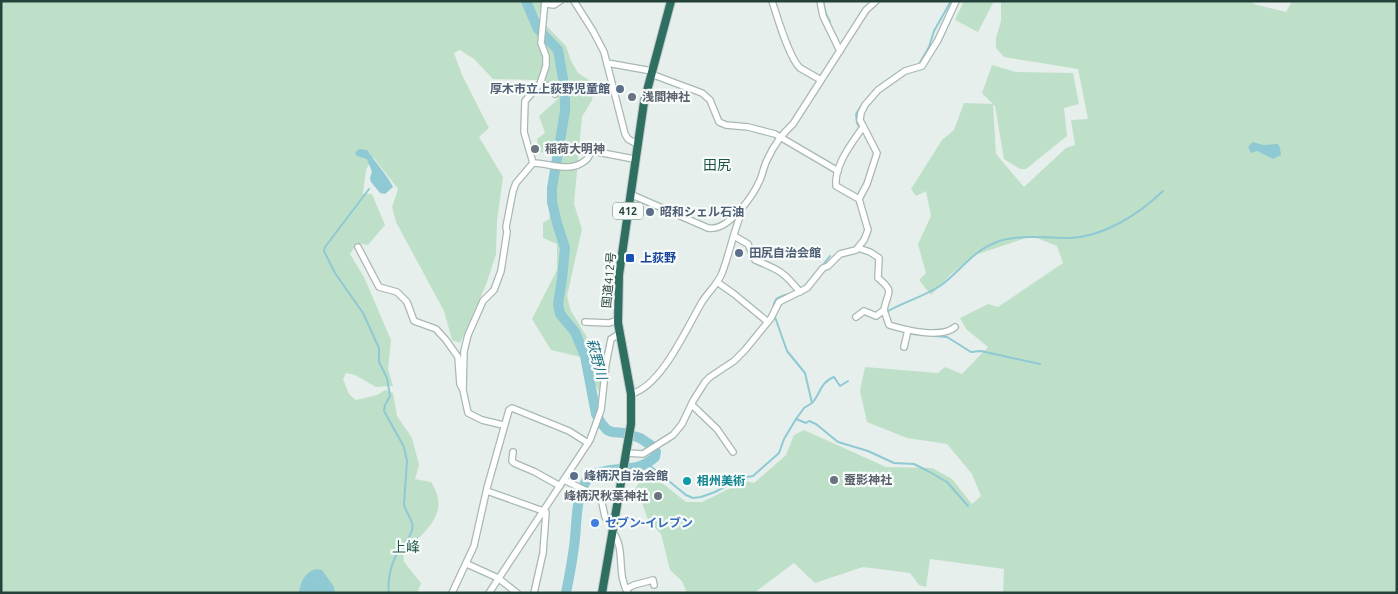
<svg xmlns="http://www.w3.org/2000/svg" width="1398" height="594" font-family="Ubuntu,'Noto Sans JP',sans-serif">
<rect width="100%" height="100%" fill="#e6efeb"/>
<g fill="#bfe0c8">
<path d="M1 1H543L538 17 566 46 571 61 578 73 595 84 592 100 582 117 574 204 582 229 567 296 571 311 593 347 602 373 599 392 594 382 591 371 581 357 551 350 532 319 557 270V244L543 238V223L549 219 556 197 553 156 538 151 537 139 545 133 539 116 558 99 556 87 536 80 493 79 474 59 460 50 454 53 462 75 489 128 479 137 503 177 497 221 496 254 486 285 460 343 452 340 444 311 396 222 392 207 398 189 373 157 366 170 363 194H372L385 225 368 245 357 243 350 254 364 277 391 340 388 369 393 386 376 387 355 375 346 373 343 379 349 394 356 400 377 395 385 390 393 393 397 416 412 438 419 465 415 479 431 482C452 514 424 532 403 553L404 562 421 583 417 593H1Z"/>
<polygon points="964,1 994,1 978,32 955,20"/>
<polygon points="1001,1 1250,1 1254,4 1286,12 1292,1 1397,1 1397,593 1003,593 1004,569 930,559 926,587 919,585 910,573 863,567 815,583 794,563 754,593 687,593 682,581 670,570 661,534 648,520 642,503 632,494 640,481 656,478 686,502 702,502 745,481 754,483 786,455 794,435 804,430 886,467 932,468 952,479 972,504 981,496 972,474 947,444 907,438 867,422 860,391 865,367 938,373 945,367 962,374 988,347 966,329 960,318 988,304 998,307 1063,263 1057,246 1032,236 975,255 950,275 931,295 919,280 926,273 918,244 931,216 926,191 916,196 911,189 942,140 954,130 964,103 993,104 982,93 992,65 1016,72 1073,73 1079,104 1064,108 1067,136 1026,169 1020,169 1004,159 995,106 993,105 996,154 1024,187 1066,148 1075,145 1071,120 1088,119 1078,69 1004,57 996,48 996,38 1001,21"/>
</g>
<g fill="#8ec9d4">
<polygon points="1253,142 1263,145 1278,144 1280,148 1281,155 1273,159 1257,151 1251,153 1248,147"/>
<path d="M359 149 367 150C373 159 390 179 393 187L385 194 380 193 371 182 370 178 372 172 367 159 357 156 355 153Z"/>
<path d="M316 569 322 570 334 587 335 593H299C300 582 305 572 316 569Z"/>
</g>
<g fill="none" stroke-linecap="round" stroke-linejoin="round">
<g stroke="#8ec9d4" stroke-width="2">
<polyline points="823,1 826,14 830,22"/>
<polyline points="918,66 929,47 934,31 951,1"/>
<polyline points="860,128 857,123 856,114 861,106"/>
<path d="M369 189 325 247 324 251 335 273 363 313 379 348V362L387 378 390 396 385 405 384 411 404 447 407 461 404 504C405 513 415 521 412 530 410 539 401 546 397 554 391 564 387 581 389 593"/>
<polyline points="822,266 830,256"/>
<polyline points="804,287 811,279"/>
<path d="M773 310C774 297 778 297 789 294"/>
<path d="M888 311C905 302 924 296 940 286 960 272 973 250 997 242 1017 234 1047 238 1069 238 1104 237 1139 214 1163 191"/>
<polyline points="933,335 935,336 947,337 971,352 981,351 1040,364"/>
<path d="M813 402C820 393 822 381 834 377L840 386 848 381"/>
<polyline points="796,419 806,423 809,421 816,424 838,442 868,451 894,463 914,464 928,471 947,482 968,506"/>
<polyline points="648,464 686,495 693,498 701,497 715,492 741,478 753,476 779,453 784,439 796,419 804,408 812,403 805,373 787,351 774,314"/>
</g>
<path stroke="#8ec9d4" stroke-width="10" d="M526 1 538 29 558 50 565 90V111L552 188V202L557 223 565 248 562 279 558 304 560 314 575 332 585 356 596 414 601 423 607 430 612 432 624 433 640 438 652 446 656 452 655 457C638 473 621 466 601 472 595 473 588 477 585 483 575 501 577 527 574 547 572 562 569 578 566 593"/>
<defs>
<g id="minor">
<polyline points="545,1 541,43 546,56 546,66 540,84 549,86 555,94"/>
<polyline points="574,1 593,31 604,52 625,134 628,139 637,144"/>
<path d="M772 1C777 16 789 58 800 68 807 72 814 76 821 80"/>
<polyline points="820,1 823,16 840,51"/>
<polyline points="546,4 554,5 560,1"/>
<polyline points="607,63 652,71"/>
<polyline points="651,74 702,93 710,100 719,122 726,125 748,127 775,134 838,171"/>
<path d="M533 163C550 163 570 174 586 160 589 158 590 153 592 151L634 159"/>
<path d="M630 194 708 228C728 232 753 196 760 180 763 173 764 165 768 158 774 145 782 134 793 124L866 10 876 1"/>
<path d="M859 199 836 186C834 165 852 143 863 127"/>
<path d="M734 236 748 244 755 260C779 270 783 271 800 292"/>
<polyline points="358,247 379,287 397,292 407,302 414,321 436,329 446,340 458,357 460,384 462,388"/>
<path d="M858 248 870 252 879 258 878 278C896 293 887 291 884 310"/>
<polyline points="717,282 734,294 768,322"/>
<path d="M856 317 864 311 876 316 884 310 889 325C905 330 942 339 955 327"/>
<polyline points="585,322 609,323 618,320"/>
<polyline points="904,347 908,330"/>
<path d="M631 394C662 386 687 327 702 302 708 292 718 284 722 273 728 258 732 239 738 222L740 216 738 211"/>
<polyline points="692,405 717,429 733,452"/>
<polyline points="503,425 482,420 468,413 463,390 464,351 468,335 483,301 494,290 501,271 507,232 506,227 513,191 516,183 533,163 524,132 525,101 540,84"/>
<polyline points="513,452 512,461 514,463 535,472 560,486"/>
<polyline points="626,453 643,454 673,435 682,424 693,401 705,382 710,377 734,361 745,350 771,318 779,302 807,288 823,268 828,266 840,254 856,250 864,240 868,230 859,199 867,184 877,153 860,120 861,113 865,105 878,90 905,71 922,66 938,40 956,1"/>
<polyline points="564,480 601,498 605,517 613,527"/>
<polyline points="487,491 546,512 543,553 534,593"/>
<path d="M613 532C626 550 616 574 628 593"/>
<polyline points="467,564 498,578 517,593"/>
<polyline points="626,589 634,585 653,580 654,585"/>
<polyline points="452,593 474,546 487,488 509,410 512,408 569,431 588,443"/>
<polyline points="489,593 590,440 601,410 606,364 611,339 619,334"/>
</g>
<polyline id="highway" points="602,593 631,424 631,394 618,323 619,275 644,102 671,1"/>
</defs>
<use href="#minor" stroke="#a8b8b2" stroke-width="8"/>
<use href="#highway" stroke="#c2cac8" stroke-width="10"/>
<use href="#minor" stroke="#fff" stroke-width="5.5"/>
<use href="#highway" stroke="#2f6f62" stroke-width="8"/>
</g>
<g fill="#5c6f8a" stroke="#f7fbf9" stroke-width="2">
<circle cx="620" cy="89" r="5"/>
<circle cx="650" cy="212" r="5"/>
<circle cx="739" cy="253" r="5"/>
<circle cx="574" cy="476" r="5"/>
</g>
<g fill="#6b7280" stroke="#f7fbf9" stroke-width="2">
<circle cx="632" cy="97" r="5"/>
<circle cx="535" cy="149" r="5"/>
<circle cx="834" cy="480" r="5"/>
<circle cx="658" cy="496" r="5"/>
</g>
<rect fill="#1a4fb4" stroke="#f7fbf9" stroke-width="2" x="625" y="253" width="10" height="10" rx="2.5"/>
<circle fill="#0f9aa8" stroke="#f7fbf9" stroke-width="2" cx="687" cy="481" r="5"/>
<circle fill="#3f7fe0" stroke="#f7fbf9" stroke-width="2" cx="595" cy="523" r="5"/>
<g text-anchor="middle" stroke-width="4.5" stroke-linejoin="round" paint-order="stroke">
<rect fill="#f7fbf9" stroke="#637a73" stroke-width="1" x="613" y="202.5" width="30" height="17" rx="4"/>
<g font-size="11" font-weight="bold" fill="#24423a">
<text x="628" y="215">412</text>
</g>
<g font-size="12" font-weight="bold" fill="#4e5e75" stroke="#f7fbf9" text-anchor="start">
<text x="610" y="93" text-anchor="end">厚木市立上荻野児童館</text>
<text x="660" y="216">昭和シェル石油</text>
<text x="749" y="257">田尻自治会館</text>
<text x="584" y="480">峰柄沢自治会館</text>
</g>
<g font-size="12" font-weight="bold" fill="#5b616d" stroke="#f7fbf9" text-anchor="start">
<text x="642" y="101">浅間神社</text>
<text x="545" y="153">稲荷大明神</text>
<text x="844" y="484">蚕影神社</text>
<text x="648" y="500" text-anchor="end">峰柄沢秋葉神社</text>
</g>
<g font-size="12" font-weight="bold" fill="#164399" stroke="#f7fbf9" text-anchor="start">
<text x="640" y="262">上荻野</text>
</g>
<g font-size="12" fill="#24423a" stroke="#f7fbf9">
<text transform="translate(609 280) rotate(-85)" y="4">国道412号</text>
</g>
<g font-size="12" font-weight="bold" fill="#0d838f" stroke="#f7fbf9" text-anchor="start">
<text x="697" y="485">相州美術</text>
</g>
<g font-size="12" font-weight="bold" fill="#366cbe" stroke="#f7fbf9" text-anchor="start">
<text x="605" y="527">セブン-イレブン</text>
</g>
<g font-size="14" fill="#1f5548" stroke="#f7fbf9">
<text x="717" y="170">田尻</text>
<text x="406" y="552">上峰</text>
</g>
<g font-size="14" font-style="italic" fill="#1c6f80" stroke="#f7fbf9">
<text transform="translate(597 359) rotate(75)" y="5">萩野川</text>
</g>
</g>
<rect width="1398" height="594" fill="none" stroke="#24423a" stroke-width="5"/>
</svg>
